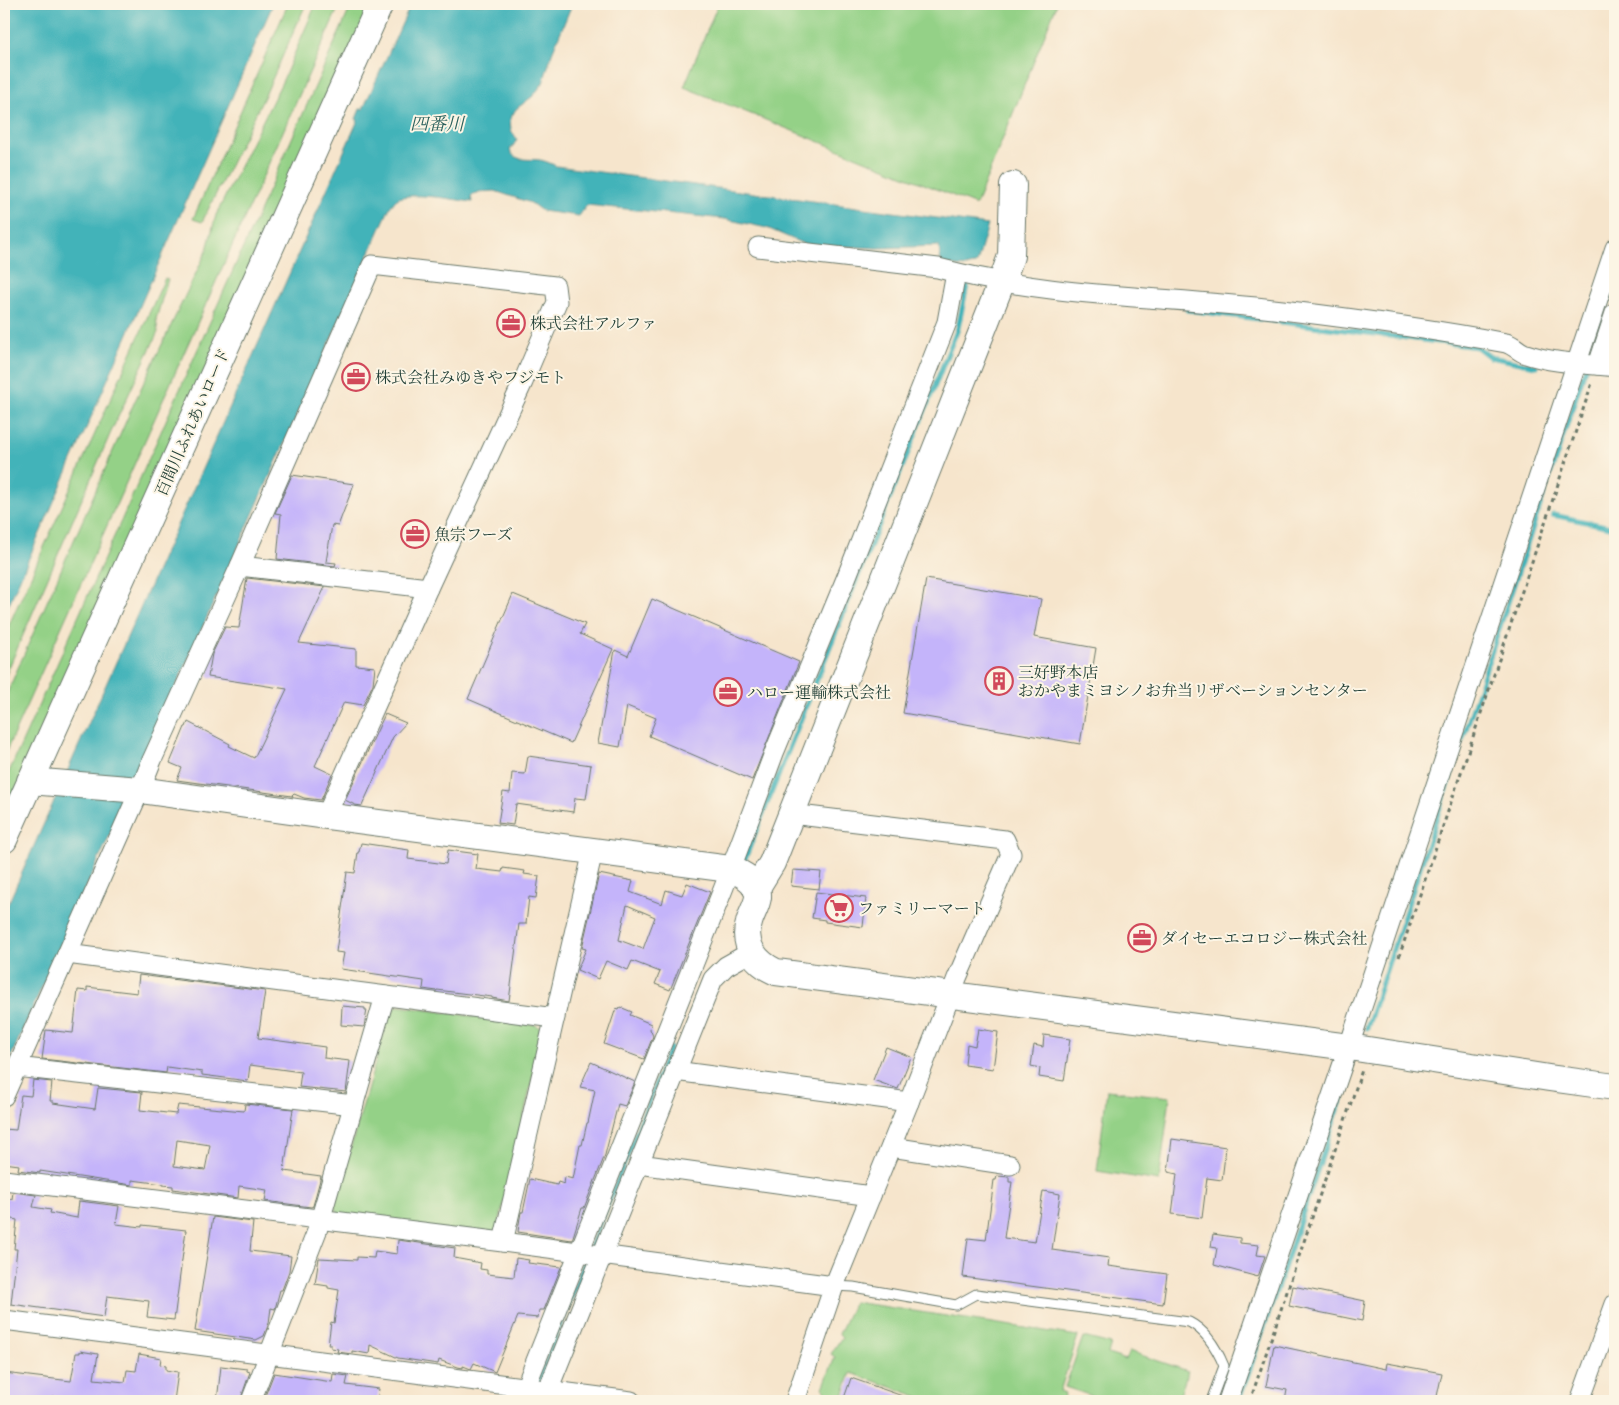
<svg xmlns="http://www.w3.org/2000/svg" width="1619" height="1405" font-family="'Gentium Book Plus','Noto Serif JP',serif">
<rect width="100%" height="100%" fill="#fcf5e5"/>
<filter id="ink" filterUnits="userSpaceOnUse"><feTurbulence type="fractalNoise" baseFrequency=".02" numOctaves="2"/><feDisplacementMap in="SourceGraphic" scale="10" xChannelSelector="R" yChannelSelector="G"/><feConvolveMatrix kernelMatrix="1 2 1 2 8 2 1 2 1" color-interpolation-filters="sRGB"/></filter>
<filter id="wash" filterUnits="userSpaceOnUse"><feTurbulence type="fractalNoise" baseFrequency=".0096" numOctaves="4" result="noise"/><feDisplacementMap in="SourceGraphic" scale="20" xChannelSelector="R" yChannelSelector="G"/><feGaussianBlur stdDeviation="1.12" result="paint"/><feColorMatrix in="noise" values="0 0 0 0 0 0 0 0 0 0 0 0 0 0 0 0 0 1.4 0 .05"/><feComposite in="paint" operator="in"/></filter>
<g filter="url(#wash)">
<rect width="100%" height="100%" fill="#f6e5cc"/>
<g fill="#94d187" stroke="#5a875e">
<polygon points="288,4 306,4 266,93 202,222 193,219"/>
<polygon points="316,4 340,4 4,756 4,700 134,403 207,250 216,215 283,80"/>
<polygon points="352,4 373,4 4,825 4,783"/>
<polygon points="718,4 1057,4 976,205 684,87"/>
<polygon points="165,278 168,279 156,319 158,332 111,432 4,679 4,636"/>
<polygon points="398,1006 536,1025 541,1028 543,1032 498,1228 491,1235 340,1216 334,1206 388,1018 392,1010"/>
<polygon points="1107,1090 1170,1097 1159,1181 1097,1171"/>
<polygon points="854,1302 1078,1336 1060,1391 1065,1393 1062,1401 931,1401 851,1373 841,1401 823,1401 826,1391 823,1388 835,1357 831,1354 842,1337 839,1334"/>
<polygon points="1083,1337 1111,1344 1108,1354 1126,1360 1129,1351 1188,1371 1178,1401 1107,1401 1065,1387"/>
</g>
<g fill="#43b3b9" stroke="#317876">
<polygon points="4,4 273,4 4,615"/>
<path d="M411 4H572L552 53 543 83 533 96 516 109 510 119 511 130 517 140 510 150C515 164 533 157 544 161 548 162 552 164 556 166L988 225 977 263C967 270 952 265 941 264L939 246 877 248 804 244 767 228 725 219 587 205 579 216 542 211 531 203 495 191 479 192 471 196 472 202C456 200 410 191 397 199 395 200 392 205 390 207L4 1072V913L358 120 356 119 360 109H363Z"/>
</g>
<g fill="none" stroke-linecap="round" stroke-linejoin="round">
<g stroke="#43b3b9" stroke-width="5">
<polyline points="1188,310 1477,347 1490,357 1536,366"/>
<polyline points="1553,515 1615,528"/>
<polyline points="742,866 958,328 968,280"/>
<polyline points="1367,1028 1615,279"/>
<polyline points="590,1250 670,1048"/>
<polyline points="537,1384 587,1258"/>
<polyline points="1239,1401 1351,1071"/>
</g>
</g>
<g id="blocks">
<g fill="#c4b4fa" fill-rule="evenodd">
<polygon points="292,475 354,484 338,526 332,525 326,562 336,563 335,566 277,559 281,514 275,513"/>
<polygon points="247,578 325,587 299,643 356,649 356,665 375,667 373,684 363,705 344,702 315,766 332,774 321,800 304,798 294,794 292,796 177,780 182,768 170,763 185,727 186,727 188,722 230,744 229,746 254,758 287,689 208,677 212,654 225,627 239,628"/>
<polygon points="926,579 1041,599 1034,637 1096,648 1080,744 903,713"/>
<polygon points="513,594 585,624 580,634 613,649 571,743 468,699"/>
<polygon points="652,599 799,662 752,780 649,736 656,718 627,706 620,747 598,743 615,650 628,656"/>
<polygon points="385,714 406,723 393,737 362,806 355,805 345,800"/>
<polygon points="528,756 591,765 586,799 575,798 573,812 516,804 513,825 498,823 503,792 510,793 512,773 525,774"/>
<polygon points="361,843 409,850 408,859 446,864 448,850 478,854 476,869 502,872 503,868 525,871 524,874 539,876 536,898 529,897 526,924 519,924 509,1001 492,998 492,997 437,990 437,991 423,989 424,981 341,969 344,953 336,952 347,872 355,873 358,852 359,852"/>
<polygon points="793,870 821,872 819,889 791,886"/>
<path d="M599 874 633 881 630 892 662 904 666 890 682 895 687 883 710 892 670 990 655 984 660 972 632 961 628 970 606 961 598 979 577 970 586 949 582 948ZM627 905 655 917 643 949 619 940Z"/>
<polygon points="816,892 866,898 863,927 825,922 825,920 812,918"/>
<polygon points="139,975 265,991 258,1038 325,1047 324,1058 350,1061 346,1092 299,1087 301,1072 250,1065 248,1081 202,1075 202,1072 167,1067 166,1073 42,1059 46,1030 73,1033 78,990 87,991 87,987 137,993"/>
<polygon points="342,1006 365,1008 365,1010 367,1010 364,1027 341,1025"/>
<polygon points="620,1007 632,1012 630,1015 651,1024 650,1029 653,1036 644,1059 604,1044 616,1008 619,1009"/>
<polygon points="978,1029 998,1032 993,1069 965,1065 967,1044 975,1046"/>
<polygon points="1044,1035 1070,1039 1064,1081 1039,1077 1040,1068 1031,1066 1034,1045 1043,1047"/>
<polygon points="886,1047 911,1057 898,1089 873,1080"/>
<polygon points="591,1062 635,1082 625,1106 618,1104 605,1155 584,1208 582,1208 572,1240 518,1232 519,1224 521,1212 523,1212 530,1179 557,1185 558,1182 564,1184 565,1177 573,1179 580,1145 582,1145 587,1123 588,1123 595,1090 580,1087"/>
<path d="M33 1080 52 1082 50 1101H53V1103L95 1109 98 1088 142 1092 140 1110 176 1114 178 1105 244 1111 245 1104 293 1109 284 1171 321 1176 313 1206 311 1207 265 1201 267 1190 239 1186 238 1198 173 1189V1186L163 1185V1184L132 1180V1185L40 1171V1173L18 1170 19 1165 4 1163V1129L16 1130 21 1095 31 1096ZM177 1140 210 1145 205 1170 174 1166Z"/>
<polygon points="1172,1139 1226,1147 1222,1180 1207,1178 1202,1218 1172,1214 1177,1174 1168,1172"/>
<polygon points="997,1176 1009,1177 1009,1182 1012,1182 1004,1238 1035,1242 1043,1191 1060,1194 1052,1250 1109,1258 1108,1266 1167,1274 1163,1304 963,1277 968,1238 986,1240 994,1180 996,1180"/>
<polygon points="13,1192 36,1195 33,1207 51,1210 50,1213 77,1218 79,1201 119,1206 116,1224 142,1227 142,1225 186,1230 174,1320 147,1317 149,1301 107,1296 104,1317 11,1304 17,1249 14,1249 17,1220 4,1217 4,1197 12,1199"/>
<polygon points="213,1217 253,1222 250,1251 291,1256 289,1271 282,1290 280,1290 275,1309 271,1308 269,1323 264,1336 256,1340 195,1331"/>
<polygon points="1213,1234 1240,1238 1240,1243 1259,1245 1257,1255 1265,1256 1258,1277 1214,1265 1217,1248 1211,1247"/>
<polygon points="398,1240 455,1248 454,1258 481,1263 480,1269 487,1270 487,1274 514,1277 516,1258 529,1260 528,1263 561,1267 544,1310 539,1310 538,1318 518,1316 495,1372 474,1363 471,1369 463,1366 463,1368 458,1367 439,1360 438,1364 398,1358 370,1345 369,1354 352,1351 352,1354 337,1352 338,1349 331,1348 331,1345 328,1345 331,1322 334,1323 339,1290 328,1288 328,1286 315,1284 319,1258 357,1260 357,1257 374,1258 375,1251 397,1254"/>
<polygon points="1293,1286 1365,1301 1362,1321 1289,1306"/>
<polygon points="1274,1345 1386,1369 1387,1363 1442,1373 1436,1401 1285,1401 1287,1390 1266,1386"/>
<polygon points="80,1351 98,1354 94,1379 125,1382 127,1370 136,1371 139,1354 161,1358 160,1365 166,1366 166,1370 178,1372 174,1401 89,1401 52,1396 51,1401 4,1401 4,1373 71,1381 76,1353 80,1353"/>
<polygon points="221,1366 247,1369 247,1371 250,1372 240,1401 217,1401"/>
<polygon points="274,1373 332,1382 333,1374 348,1376 346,1385 379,1389 377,1401 263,1401"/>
<polygon points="851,1378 911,1399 911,1401 843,1401"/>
</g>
</g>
</g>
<g filter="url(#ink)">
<use href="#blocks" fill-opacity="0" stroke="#6a7869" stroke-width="1"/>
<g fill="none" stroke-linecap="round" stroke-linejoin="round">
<defs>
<path id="lane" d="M834 1286 853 1287 956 1305 976 1294 1189 1322C1205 1330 1217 1349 1224 1366L1211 1401"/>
<g id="street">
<path d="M758 247 938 268C1050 298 1168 296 1282 310 1357 319 1433 329 1506 343 1514 345 1519 352 1526 354 1552 363 1587 364 1615 367"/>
<polyline points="1598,365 1615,313"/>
<polyline points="240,566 428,588"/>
<polyline points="791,814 1005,840 1011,854 957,978 909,1102 834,1286 795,1401"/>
<polyline points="67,954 555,1018"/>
<polyline points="16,1067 354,1105"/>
<polyline points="675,1071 909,1102"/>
<polyline points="4,1096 140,790 152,760 240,566 372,265 555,286 557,302 523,382 428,588 326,816"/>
<polyline points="891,1147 1010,1165"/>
<polyline points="639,1164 871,1196"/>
<polyline points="4,1180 503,1242 834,1286"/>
<polyline points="503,1242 593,851"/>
<polyline points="4,1320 631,1401"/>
<polyline points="544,1400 713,979 726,966 751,952"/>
<polyline points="251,1401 317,1231 385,996"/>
<polyline points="520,1401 724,887 774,753 847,576 947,322 956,273"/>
<polyline points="1228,1401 1353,1034 1615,248"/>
<polyline points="1580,1401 1615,1304"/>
</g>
<g id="secondary">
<path d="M30 781 140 790 326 816 730 869C742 873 759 882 758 897 757 906 751 914 749 923 742 945 756 963 776 972L1349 1047 1549 1078 1615 1087"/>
<polyline points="4,840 380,4"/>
<polyline points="756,889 772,863 1002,281 1011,256 1013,185"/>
</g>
</defs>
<use href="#lane" stroke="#6a7869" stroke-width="11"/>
<use href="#street" stroke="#6a7869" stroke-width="21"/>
<use href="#secondary" stroke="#6a7869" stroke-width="28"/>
<g stroke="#6a7869" stroke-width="3" stroke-dasharray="4 4" stroke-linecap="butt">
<polyline points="1399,957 1592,383"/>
<polyline points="1250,1401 1362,1070"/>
</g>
<use href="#lane" stroke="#fff" stroke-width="9"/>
<use href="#street" stroke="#fff" stroke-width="19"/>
<use href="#secondary" stroke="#fff" stroke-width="26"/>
</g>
</g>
<defs>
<symbol id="office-ring" viewBox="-11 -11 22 22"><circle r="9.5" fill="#fcf5e5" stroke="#d1495b" stroke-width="1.5"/><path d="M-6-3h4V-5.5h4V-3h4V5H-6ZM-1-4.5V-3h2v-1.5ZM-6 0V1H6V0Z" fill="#d1495b"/></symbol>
<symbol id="building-ring" viewBox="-11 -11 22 22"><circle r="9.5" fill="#fcf5e5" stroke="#d1495b" stroke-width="1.5"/><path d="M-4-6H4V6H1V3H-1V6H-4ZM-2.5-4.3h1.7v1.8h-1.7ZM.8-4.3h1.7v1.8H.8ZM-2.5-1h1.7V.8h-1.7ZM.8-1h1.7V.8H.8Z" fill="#d1495b"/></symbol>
<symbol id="supermarket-ring" viewBox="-11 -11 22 22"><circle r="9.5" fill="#fcf5e5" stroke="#d1495b" stroke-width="1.5"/><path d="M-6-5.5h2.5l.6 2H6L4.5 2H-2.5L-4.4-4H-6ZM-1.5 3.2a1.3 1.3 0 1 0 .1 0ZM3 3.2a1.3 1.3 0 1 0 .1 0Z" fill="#d1495b"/></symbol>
</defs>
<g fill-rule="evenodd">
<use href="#office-ring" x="495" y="307" width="32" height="32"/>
<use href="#office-ring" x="340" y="361" width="32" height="32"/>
<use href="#office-ring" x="399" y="518" width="32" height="32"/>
<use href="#building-ring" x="983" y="665" width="32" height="32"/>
<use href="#office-ring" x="712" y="676" width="32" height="32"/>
<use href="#supermarket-ring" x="823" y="892" width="32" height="32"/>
<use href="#office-ring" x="1126" y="922" width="32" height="32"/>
</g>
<g text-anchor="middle" stroke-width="4" stroke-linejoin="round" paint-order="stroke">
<g font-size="16" fill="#1f3d34" stroke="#fcf5e5" text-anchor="start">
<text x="530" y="329">株式会社アルファ</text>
<text x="375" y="383">株式会社みゆきやフジモト</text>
<text x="434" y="540">魚宗フーズ</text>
<text x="1018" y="678">三好野本店<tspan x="1018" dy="18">おかやまミヨシノお弁当リザベーションセンター</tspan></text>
<text x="747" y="698">ハロー運輸株式会社</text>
<text x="858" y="914">ファミリーマート</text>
<text x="1161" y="944">ダイセーエコロジー株式会社</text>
</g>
<g font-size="16" fill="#1f3d34" stroke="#fcf5e5">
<text transform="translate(192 422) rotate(-66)" y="6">百間川ふれあいロード</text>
</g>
<g font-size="18" font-style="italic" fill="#2a605c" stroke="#fcf5e5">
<text x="437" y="130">四番川</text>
</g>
</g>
<rect width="1619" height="1405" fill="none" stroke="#fcf5e5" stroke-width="20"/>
</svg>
